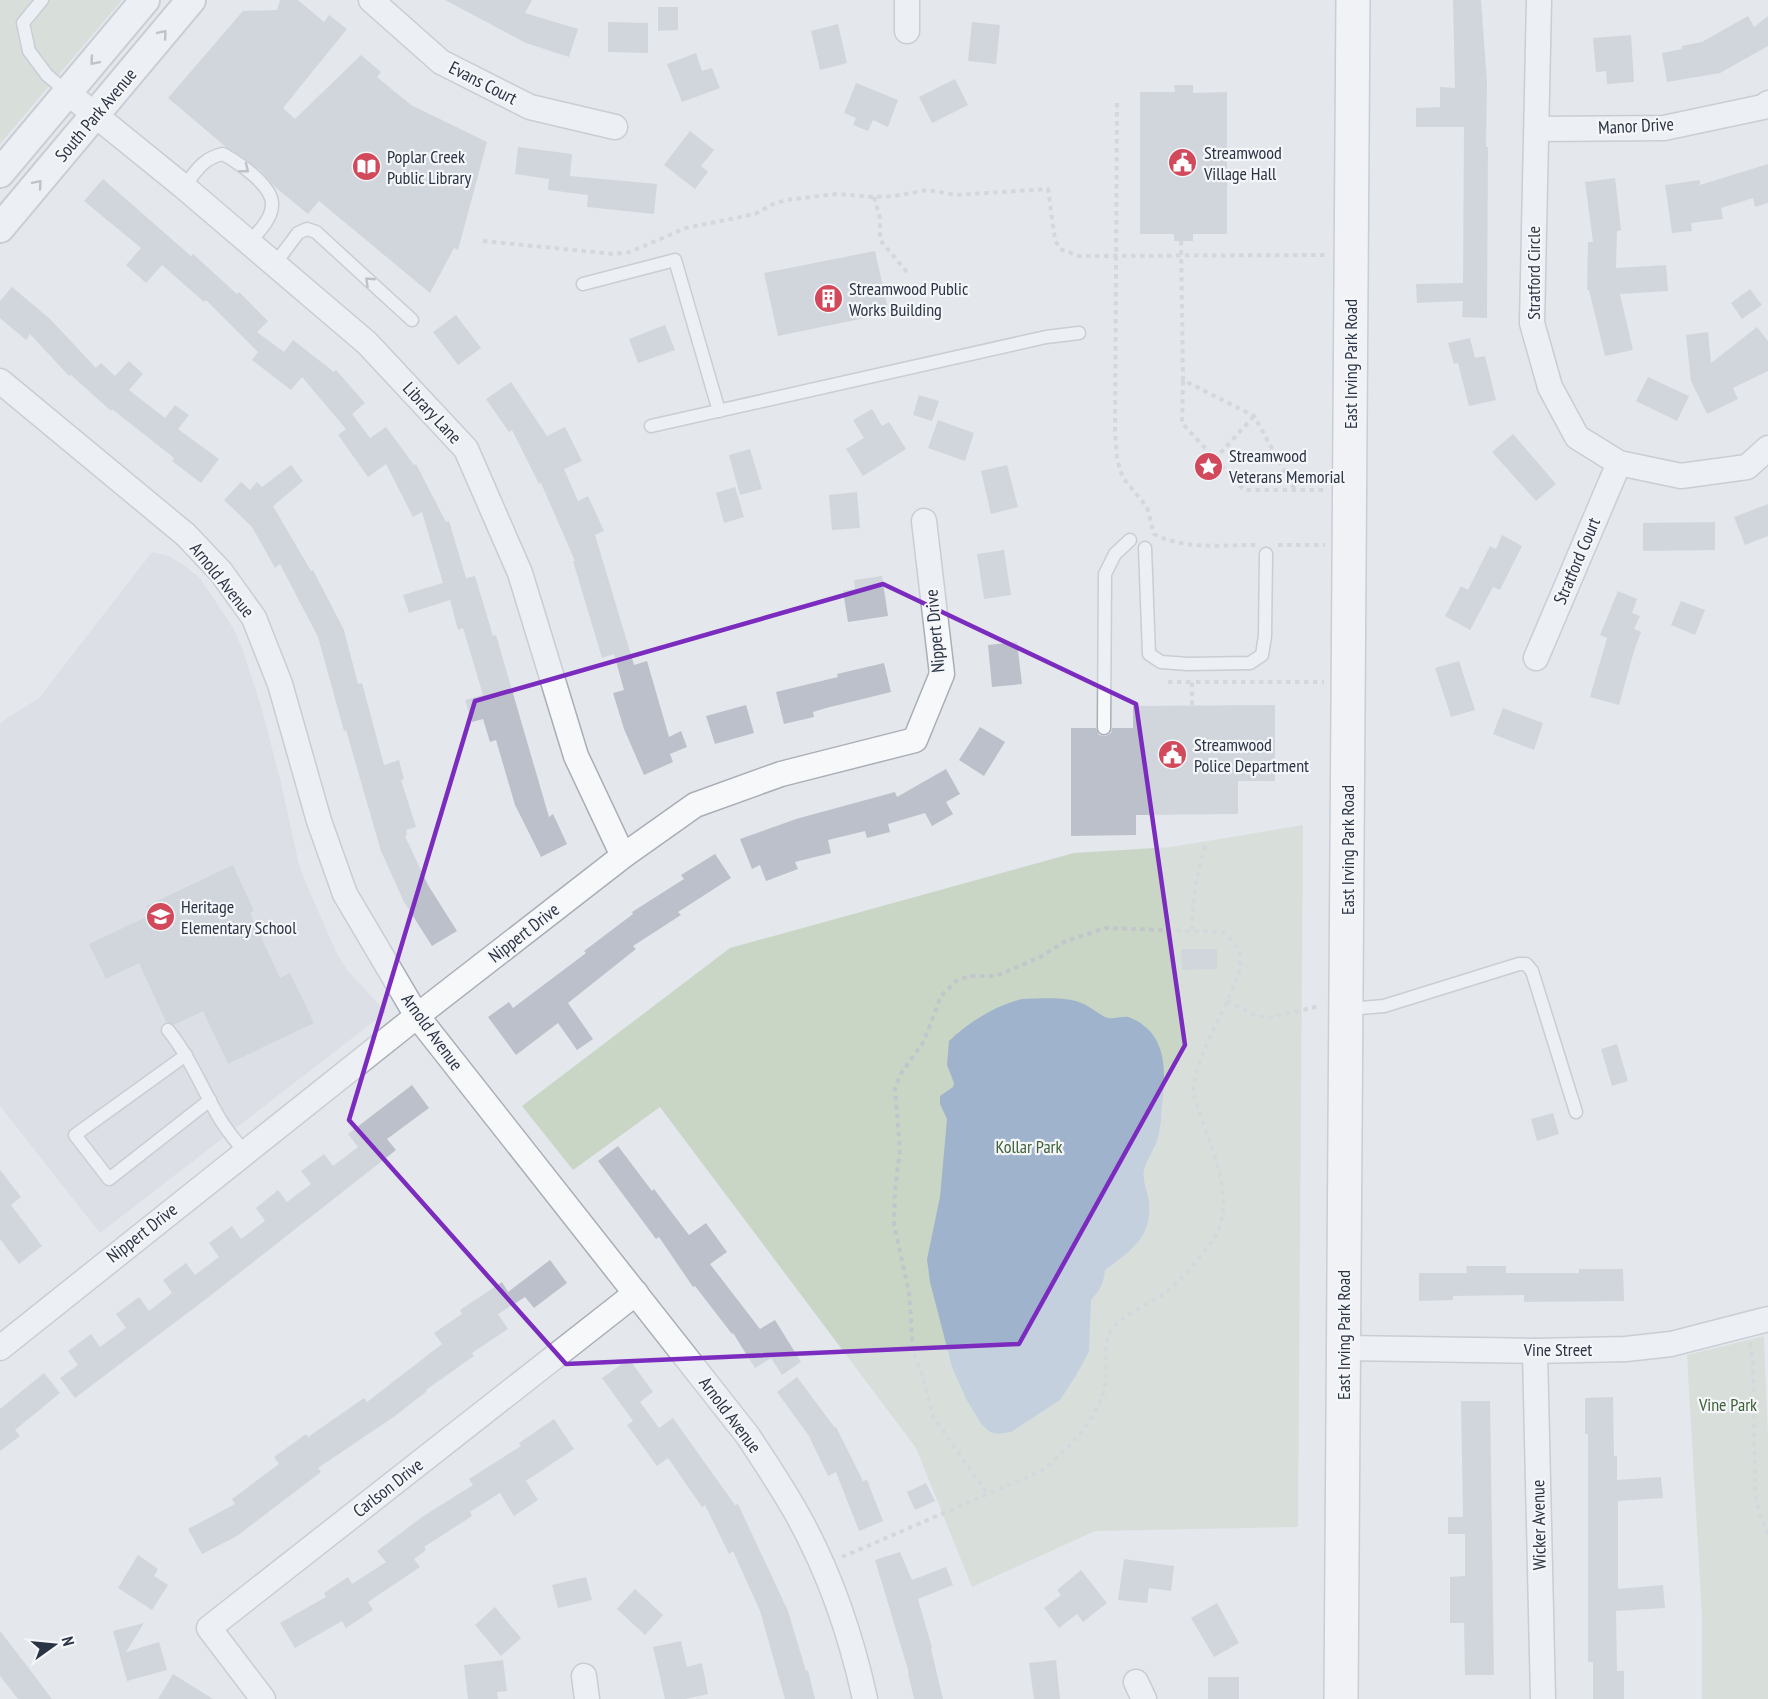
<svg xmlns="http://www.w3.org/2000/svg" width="1768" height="1699" font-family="'PT Sans Narrow',sans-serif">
<rect width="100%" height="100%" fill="#e4e7ec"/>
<polygon fill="#d2d6de" points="152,552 169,556 185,566 200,578 233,628 242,648 261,706 281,783 298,861 305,881 337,954 347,970 386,1012 100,1233 0,1106 0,723 39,698"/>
<g fill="#c9d6c5">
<polygon points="0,0 122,0 0,144"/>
<polygon points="1303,825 1298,1527 1095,1531 972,1587 916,1448 660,1107 573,1170 522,1106 730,948 1074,853 1171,847"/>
<polygon points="1764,1336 1768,1438 1768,1699 1702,1699 1702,1617 1687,1355"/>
</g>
<path fill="#9fb4cc" d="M1022 999C1041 999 1064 996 1081 1003 1090 1006 1097 1013 1105 1017 1114 1021 1123 1014 1131 1018 1168 1034 1166 1072 1162 1105 1161 1116 1161 1127 1158 1137 1155 1149 1147 1159 1144 1170 1142 1182 1148 1191 1149 1202 1153 1236 1130 1252 1105 1270 1104 1282 1100 1291 1091 1300L1089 1352 1075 1377 1060 1400 1011 1432 998 1434 990 1432 982 1425 966 1399 952 1367 930 1282 927 1259 940 1197 947 1119 940 1104V1096L953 1087 954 1083 947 1065 949 1041C970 1021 995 1006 1022 999Z"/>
<g fill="#bbc0ca">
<polygon points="280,0 298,0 324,22 329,15 347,29 283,108 295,119 361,55 381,72 377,77 411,105 487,142 458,250 454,248 430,293 319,201 308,214 275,187 260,170 226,147 168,98 243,11 277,10"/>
<polygon points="445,0 532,0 525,13 578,29 569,57 526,43"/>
<polygon points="1453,0 1481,0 1487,81 1486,147 1488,147 1487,318 1462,317 1463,301 1417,303 1416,284 1463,283 1464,127 1416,127 1416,108 1440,107 1440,87 1455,88"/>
<polygon points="658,7 678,7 678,30 658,31"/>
<polygon points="1748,16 1754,27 1768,16 1768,46 1720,73 1667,82 1662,53 1682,49 1682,46 1702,42"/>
<polygon points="608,22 648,23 648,53 608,52"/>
<polygon points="972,22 1000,25 996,64 968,61"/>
<polygon points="838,24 847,63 820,70 811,31"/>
<polygon points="1631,35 1634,82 1607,84 1606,71 1596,72 1593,38"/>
<polygon points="696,53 702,71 712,68 720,88 682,102 667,64"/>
<polygon points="955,79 968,105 932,123 919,97"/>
<polygon points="856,83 898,100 888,127 873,120 868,131 853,125 856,118 844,113"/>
<polygon points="1174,85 1193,85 1193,93 1227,92 1227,234 1193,234 1193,241 1174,241 1174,234 1140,234 1140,92 1175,92"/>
<polygon points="690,131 714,150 701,166 708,172 695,189 664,165"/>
<polygon points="518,147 572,154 570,176 657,184 654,214 587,207 588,195 548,190 549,179 515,174"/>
<polygon points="1768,164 1768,203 1755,207 1753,198 1721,208 1723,219 1691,223 1692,231 1672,233 1665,185 1700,180 1700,185"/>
<polygon points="1615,178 1621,230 1617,231 1616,268 1666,265 1668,291 1620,294 1633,350 1605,356 1589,290 1587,290 1588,242 1593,242 1585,182"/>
<polygon points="103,179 191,256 193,254 237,294 239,292 268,321 257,332 284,352 293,340 334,372 336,370 365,403 352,414 370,438 386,427 414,465 416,464 446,522 449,521 466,578 475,576 493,636 496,635 549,817 553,814 567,844 541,857 515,805 496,740 490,742 483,719 472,722 465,700 483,695 463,628 458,630 450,600 409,613 403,595 443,583 422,512 413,517 386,464 368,477 338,435 346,429 302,377 291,390 252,360 258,352 206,300 204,302 162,265 146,283 126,265 141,248 84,201"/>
<polygon points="875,251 889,313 778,336 764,273"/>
<polygon points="12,287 50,319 96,368 101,363 115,376 129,361 143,374 129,390 165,418 175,405 189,415 178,429 219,459 201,483 172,461 174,458 112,409 111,411 71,375 69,376 30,334 26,340 0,318 0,301"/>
<polygon points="1750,289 1762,305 1742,319 1731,303"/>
<polygon points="456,315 481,348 458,365 433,332"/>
<polygon points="665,325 675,350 638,363 629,339"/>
<polygon points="1757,327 1768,341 1768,371 1733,388 1738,399 1707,414 1691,381 1686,335 1708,332 1711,363"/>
<polygon points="1470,338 1475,358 1485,356 1496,400 1469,406 1458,363 1454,364 1448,343"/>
<polygon points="1648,377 1689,396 1677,421 1636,401"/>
<polygon points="511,382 547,436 565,427 582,461 564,469 578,501 588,496 604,531 595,535 634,665 647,661 669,737 681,731 687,747 670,754 673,762 644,775 624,729 613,693 624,690 614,654 602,658 573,561 575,561 541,483 539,484 512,430 509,432 486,399"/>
<polygon points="919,395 939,401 932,421 913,415"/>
<polygon points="872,409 882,426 889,422 906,449 863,476 846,449 864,438 853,420"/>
<polygon points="938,420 974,433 965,461 928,448"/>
<polygon points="1513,434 1556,484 1536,501 1492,452"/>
<polygon points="750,449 762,489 740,495 729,455"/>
<polygon points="291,465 303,481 273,506 311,571 313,570 344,630 358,684 362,683 384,765 399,760 404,779 401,780 416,827 406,830 407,835 405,836 428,885 457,931 432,946 404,902 381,851 346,730 344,731 318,637 280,564 275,568 252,527 224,500 241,482 250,490 257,482 262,487"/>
<polygon points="1007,465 1018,507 991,514 981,471"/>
<polygon points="735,487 744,517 724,523 716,493"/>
<polygon points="857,492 860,528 832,530 829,495"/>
<polygon points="1768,504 1768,536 1745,545 1734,517"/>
<polygon points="1715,522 1715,550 1643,551 1643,523"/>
<polygon points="1502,535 1522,546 1500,590 1493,587 1470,630 1445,616 1461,586 1468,590 1490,546 1496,549"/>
<polygon points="1004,550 1011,595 984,599 977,554"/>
<polygon points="882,576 888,616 848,622 843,591 855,589 854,580"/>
<polygon points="1618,591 1637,599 1632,613 1640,616 1634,629 1641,632 1634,651 1619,705 1590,697 1607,638 1600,635"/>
<polygon points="1681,601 1705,610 1695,635 1671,625"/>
<polygon points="1017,642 1022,684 992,687 988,645"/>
<polygon points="1459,661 1475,710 1451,717 1435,668"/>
<polygon points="884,663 891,692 826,708 813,712 814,717 784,724 776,692 838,677 837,674"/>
<polygon points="746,705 754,733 715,744 706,716"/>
<polygon points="1275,705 1275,781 1238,781 1238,814 1136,815 1136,835 1071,836 1071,728 1096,728 1099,735 1105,736 1111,733 1112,728 1133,728 1133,706"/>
<polygon points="1503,708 1543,723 1534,750 1493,734"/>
<polygon points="980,727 1005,742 984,776 959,760"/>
<polygon points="946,769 960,794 946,802 953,814 932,826 925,813 888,824 890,832 867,838 865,831 828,840 831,853 795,862 798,869 766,881 760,865 752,869 740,839 796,819 895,792 897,797"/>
<polygon points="715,854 731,878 678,912 681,915 633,946 636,949 568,1003 593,1039 577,1050 558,1023 516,1055 488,1017 509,1002 513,1008 586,953 584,951 633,914 632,912 684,879 681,875"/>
<polygon points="233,865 254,911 250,913 280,978 290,973 314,1023 228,1064 203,1011 174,1025 166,1022 139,963 106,979 89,944 150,915 146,906"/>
<polygon points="1181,949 1217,949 1217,969 1182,970"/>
<polygon points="1617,1044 1628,1081 1612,1086 1601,1049"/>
<polygon points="412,1085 429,1108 387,1139 396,1150 210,1296 75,1398 60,1378 78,1365 68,1351 91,1334 100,1347 126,1328 116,1314 139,1297 149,1311 172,1293 163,1280 186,1263 195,1275 219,1257 209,1243 232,1226 241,1239 265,1221 256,1208 278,1190 287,1202 311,1184 301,1171 324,1154 333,1166 358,1147 348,1134"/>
<polygon points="1553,1113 1559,1134 1537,1141 1531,1119"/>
<polygon points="618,1146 652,1191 654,1189 689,1235 706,1223 727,1252 710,1264 760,1329 775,1320 801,1362 782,1375 771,1358 755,1368 733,1333 732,1334 695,1286 693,1287 659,1237 656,1239 598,1161"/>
<polygon points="0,1170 21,1197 11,1205 42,1246 19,1264 0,1239"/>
<polygon points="550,1260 567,1283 534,1308 525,1297 498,1314 508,1329 472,1353 474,1356 426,1390 427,1391 395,1416 318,1468 321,1472 237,1536 202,1554 188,1529 235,1504 232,1499 279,1464 274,1457 306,1434 308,1437 364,1398 367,1402 442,1344 434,1333 462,1314 460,1310 502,1282 508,1292"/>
<polygon points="1466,1266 1506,1266 1506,1273 1579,1273 1579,1269 1623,1269 1624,1301 1524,1302 1524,1295 1453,1296 1453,1300 1419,1301 1419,1273 1467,1273"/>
<polygon points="629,1359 653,1392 640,1402 659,1428 673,1418 735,1505 738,1504 788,1611 806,1671 808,1670 815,1699 785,1699 760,1611 733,1551 729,1554 705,1505 702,1507 668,1458 657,1466 627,1425 633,1421 602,1378"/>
<polygon points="44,1373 60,1393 15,1430 20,1436 0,1451 0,1409"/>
<polygon points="797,1377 835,1428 836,1427 863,1481 867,1480 883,1521 859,1531 836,1472 828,1476 809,1436 777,1392"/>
<polygon points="1613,1397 1614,1456 1617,1456 1617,1480 1661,1477 1663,1498 1618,1501 1618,1589 1663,1585 1665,1608 1616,1611 1617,1671 1624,1671 1624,1699 1593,1699 1593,1662 1588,1662 1588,1434 1585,1434 1585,1398"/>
<polygon points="1461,1401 1490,1401 1494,1675 1465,1675 1464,1623 1450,1623 1450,1577 1465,1576 1465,1534 1448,1534 1448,1517 1463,1517"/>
<polygon points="554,1419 574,1449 526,1481 538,1500 514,1516 500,1493 470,1512 472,1516 424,1547 426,1550 414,1559 420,1567 368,1602 373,1610 346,1628 342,1621 295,1648 280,1623 326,1597 324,1593 348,1577 352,1584 386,1562 377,1551 422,1517 473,1485 469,1479 521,1446 519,1443"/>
<polygon points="926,1483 935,1501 915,1510 907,1492"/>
<polygon points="900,1552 912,1580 946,1567 953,1585 918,1599 932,1648 931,1649 943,1699 914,1699 908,1673 909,1673 875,1560"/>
<polygon points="138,1555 158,1569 154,1576 168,1585 152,1610 118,1588"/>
<polygon points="1124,1559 1174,1566 1171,1591 1149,1588 1147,1603 1118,1600"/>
<polygon points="1081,1570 1107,1603 1083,1622 1077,1614 1059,1628 1044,1608 1061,1595 1057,1590"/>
<polygon points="586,1577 592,1600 558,1608 552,1585"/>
<polygon points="635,1589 663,1615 645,1635 617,1609"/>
<polygon points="1217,1603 1239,1643 1214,1657 1191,1618"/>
<polygon points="495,1607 521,1638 501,1656 475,1625"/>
<polygon points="144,1623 126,1652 159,1642 167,1670 127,1681 113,1631"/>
<polygon points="0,1631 24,1662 52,1699 18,1699 0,1676"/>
<polygon points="681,1641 687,1667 702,1663 708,1694 685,1699 665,1699 653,1647"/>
<polygon points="503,1660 507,1691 497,1692 498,1699 468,1699 464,1665"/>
<polygon points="1056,1660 1060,1699 1034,1699 1029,1663"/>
<polygon points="173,1674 213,1699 158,1699"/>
<rect x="1208" y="1677" width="31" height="22"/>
</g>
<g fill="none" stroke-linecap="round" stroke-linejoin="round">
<defs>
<g id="service">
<polyline points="42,0 23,23 29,51 47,75 68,93"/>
<path d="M184 187C196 171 203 158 223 154 239 163 274 186 272 206 271 220 258 232 250 242"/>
<polyline points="274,265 298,233 307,229 316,232 412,320"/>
<polyline points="583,284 675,260 719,411"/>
<polyline points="651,426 1046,337 1079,333"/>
<polyline points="1145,548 1149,654 1161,662 1188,664 1250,663 1262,655 1265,636 1266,554"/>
<polyline points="1104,728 1105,574 1115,554 1130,540"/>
<polyline points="1348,1009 1384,1006 1519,964 1526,964 1532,971 1576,1112"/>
<path d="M168 1030C190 1057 202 1089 220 1119 227 1131 237 1142 245 1153"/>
<polyline points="186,1055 75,1135 109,1179 210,1100"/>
</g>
<g id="minor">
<polyline points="371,0 441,62 530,107 615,127"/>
<polyline points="1539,0 1532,323 1550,387 1577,437 1619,463 1681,476 1747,467 1768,448"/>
<polyline points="907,31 907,0"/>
<polyline points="68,93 184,187 367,343 466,449 520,573 576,756 623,856"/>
<polyline points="1537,129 1664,128 1763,107 1768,103"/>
<path d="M0 381 186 535 221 572 254 618 280 684 319 821 345 894 417 1016 748 1436C765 1462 782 1487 797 1514 829 1571 851 1635 865 1699"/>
<polyline points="1536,658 1619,463"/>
<polyline points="0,1348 417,1016 623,856 695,805 781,774 915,740 942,674 924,521"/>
<polyline points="1344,1348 1535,1351 1626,1349 1671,1344 1768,1319"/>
<polyline points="1535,1351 1543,1699"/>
<polyline points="584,1676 587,1699"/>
<polyline points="1136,1682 1144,1699"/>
<polyline points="263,1699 209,1628 636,1293"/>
</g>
<g id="tertiary">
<polyline points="0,173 145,0"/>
<polyline points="0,228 191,0"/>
</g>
<polyline id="secondary" points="1341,1699 1353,0"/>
</defs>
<use href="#service" stroke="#a9aeb7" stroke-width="15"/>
<use href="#minor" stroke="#a9aeb7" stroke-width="27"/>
<use href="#tertiary" stroke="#a9aeb7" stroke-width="32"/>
<use href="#secondary" stroke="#a9aeb7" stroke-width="36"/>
<g stroke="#c2c5cb" stroke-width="4" stroke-dasharray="4.5 4.5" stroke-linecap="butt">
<path d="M1117 103 1115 431 1117 459 1123 478 1147 507 1154 534C1185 550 1221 545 1256 545"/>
<polyline points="874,197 880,218 880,240 907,272"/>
<polyline points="483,241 614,254 630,252 686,228 755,214 773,204 786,200 837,194 874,197 894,196 928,190 956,195 1048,189 1055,240 1060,249 1079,256 1326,255"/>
<polyline points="1181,241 1183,380 1254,416 1295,490"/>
<polyline points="1183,381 1182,423 1215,459 1254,416"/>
<polyline points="1215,459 1244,490 1324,490"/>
<polyline points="1278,545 1325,545"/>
<polyline points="1168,682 1192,682"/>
<polyline points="1192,705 1192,682 1324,682"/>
<path d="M1192 930C1193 898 1196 873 1207 842"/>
<polyline points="1227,1001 1254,1015 1267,1018 1320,1006"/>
<polyline points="1750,1343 1753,1364 1755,1492 1759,1512 1768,1535"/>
<path d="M842 1557 1041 1471C1066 1453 1101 1415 1105 1384 1107 1369 1103 1349 1109 1334 1115 1318 1146 1306 1159 1297 1176 1285 1189 1271 1201 1255 1206 1249 1211 1243 1215 1237 1239 1194 1204 1135 1193 1092 1196 1059 1214 1031 1227 1001 1234 986 1241 974 1240 957 1239 946 1230 937 1222 932L1105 928 1064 942 1040 957 996 976H970L956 981 941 996 924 1041 900 1075 895 1089 900 1150 895 1189 894 1225 909 1292 913 1351 924 1380 932 1415 987 1493"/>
</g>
<use href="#service" stroke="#f7f8fa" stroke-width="12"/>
<use href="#minor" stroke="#f7f8fa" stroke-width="24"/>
<use href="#tertiary" stroke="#f7f8fa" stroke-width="28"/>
<use href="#secondary" stroke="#fff" stroke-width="33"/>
</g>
<defs><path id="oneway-chevron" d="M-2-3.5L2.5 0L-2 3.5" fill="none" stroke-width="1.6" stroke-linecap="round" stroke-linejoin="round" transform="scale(1.5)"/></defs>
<g stroke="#9196a0">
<use href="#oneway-chevron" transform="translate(163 34) rotate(-50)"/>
<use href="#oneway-chevron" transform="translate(94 61) rotate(130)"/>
<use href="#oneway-chevron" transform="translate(245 169) rotate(38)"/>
<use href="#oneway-chevron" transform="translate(38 184) rotate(-50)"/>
<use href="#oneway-chevron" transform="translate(369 281) rotate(-137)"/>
</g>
<path d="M0 0H1768V1699H0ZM883 584 1136 704 1185 1045 1019 1344 566 1364 349 1120 475 701Z" fill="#e4e7ec" fill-opacity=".55" fill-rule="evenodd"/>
<path fill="none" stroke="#7b2cbf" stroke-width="4.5" stroke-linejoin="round" d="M883 584 1136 704 1185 1045 1019 1344 566 1364 349 1120 475 701Z"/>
<defs>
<symbol id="civic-disc" viewBox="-11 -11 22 22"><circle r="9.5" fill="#d1495b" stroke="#f4f6f9"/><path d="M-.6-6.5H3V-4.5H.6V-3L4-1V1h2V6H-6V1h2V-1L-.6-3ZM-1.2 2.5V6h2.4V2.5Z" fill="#fff"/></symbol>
<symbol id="library-disc" viewBox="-11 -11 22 22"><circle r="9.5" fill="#d1495b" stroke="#f4f6f9"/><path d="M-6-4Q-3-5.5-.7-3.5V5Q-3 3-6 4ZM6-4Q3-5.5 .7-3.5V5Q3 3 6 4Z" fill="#fff"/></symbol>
<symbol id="building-disc" viewBox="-11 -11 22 22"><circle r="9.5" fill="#d1495b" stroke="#f4f6f9"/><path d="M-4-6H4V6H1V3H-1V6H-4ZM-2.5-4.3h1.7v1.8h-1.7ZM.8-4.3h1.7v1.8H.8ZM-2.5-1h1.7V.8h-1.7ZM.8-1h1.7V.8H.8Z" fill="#fff"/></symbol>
<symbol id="sight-disc" viewBox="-11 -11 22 22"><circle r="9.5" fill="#d1495b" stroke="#f4f6f9"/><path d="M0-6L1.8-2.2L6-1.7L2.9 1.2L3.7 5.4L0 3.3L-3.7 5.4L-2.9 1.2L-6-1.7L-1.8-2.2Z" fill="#fff"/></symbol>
<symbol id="school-disc" viewBox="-11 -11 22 22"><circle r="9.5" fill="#d1495b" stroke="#f4f6f9"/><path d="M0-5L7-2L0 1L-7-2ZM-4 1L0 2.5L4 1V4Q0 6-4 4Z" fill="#fff"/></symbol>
</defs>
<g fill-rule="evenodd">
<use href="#civic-disc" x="1166" y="146" width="33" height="33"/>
<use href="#library-disc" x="350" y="150" width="33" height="33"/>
<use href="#building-disc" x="812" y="282" width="33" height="33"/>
<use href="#sight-disc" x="1192" y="450" width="33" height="33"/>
<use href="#civic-disc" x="1156" y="738" width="33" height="33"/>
<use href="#school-disc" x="144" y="900" width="33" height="33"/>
</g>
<g text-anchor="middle" stroke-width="4.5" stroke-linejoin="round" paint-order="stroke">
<g font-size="18" fill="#2b3445" stroke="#f4f6f9">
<text transform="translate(483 83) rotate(27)" y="6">Evans Court</text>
<text transform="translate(96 115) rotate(-50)" y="6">South Park Avenue</text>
<text transform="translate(1636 126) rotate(-3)" y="6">Manor Drive</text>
<text transform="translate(1534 273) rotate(-90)" y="6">Stratford Circle</text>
<text transform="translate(1351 364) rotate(-90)" y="6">East Irving Park Road</text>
<text transform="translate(432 413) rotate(47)" y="6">Library Lane</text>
<text transform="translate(1577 561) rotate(-67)" y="6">Stratford Court</text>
<text transform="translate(222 580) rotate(51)" y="6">Arnold Avenue</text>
<text transform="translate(935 631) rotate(-95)" y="6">Nippert Drive</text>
<text transform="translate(1348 850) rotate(-90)" y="6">East Irving Park Road</text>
<text transform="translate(524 933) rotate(-38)" y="6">Nippert Drive</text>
<text transform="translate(432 1032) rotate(54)" y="6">Arnold Avenue</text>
<text transform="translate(142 1233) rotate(-38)" y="6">Nippert Drive</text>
<text transform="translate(1344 1335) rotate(-90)" y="6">East Irving Park Road</text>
<text x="1558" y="1356">Vine Street</text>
<text transform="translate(730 1415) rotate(53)" y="6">Arnold Avenue</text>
<text transform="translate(388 1488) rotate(-38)" y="6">Carlson Drive</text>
<text transform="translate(1539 1525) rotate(-91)" y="6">Wicker Avenue</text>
</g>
<g font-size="18" fill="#2b3445" stroke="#f4f6f9" text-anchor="start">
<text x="1204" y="159">Streamwood<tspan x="1204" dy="21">Village Hall</tspan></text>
<text x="387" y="163">Poplar Creek<tspan x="387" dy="21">Public Library</tspan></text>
<text x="849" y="295">Streamwood Public<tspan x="849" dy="21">Works Building</tspan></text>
<text x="1229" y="462">Streamwood<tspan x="1229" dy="21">Veterans Memorial</tspan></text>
<text x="1194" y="751">Streamwood<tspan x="1194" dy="21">Police Department</tspan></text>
<text x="181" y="913">Heritage<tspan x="181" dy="21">Elementary School</tspan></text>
</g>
<g font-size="18" fill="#3f6138" stroke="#f4f6f9">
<text x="1029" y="1153">Kollar Park</text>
<text x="1728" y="1411">Vine Park</text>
</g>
</g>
<g transform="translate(54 1645) rotate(75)" stroke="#f4f6f9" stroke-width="4.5" paint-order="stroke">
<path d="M0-4.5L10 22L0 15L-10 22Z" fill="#2b3445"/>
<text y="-9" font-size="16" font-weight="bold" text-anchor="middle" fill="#2b3445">N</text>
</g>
</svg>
